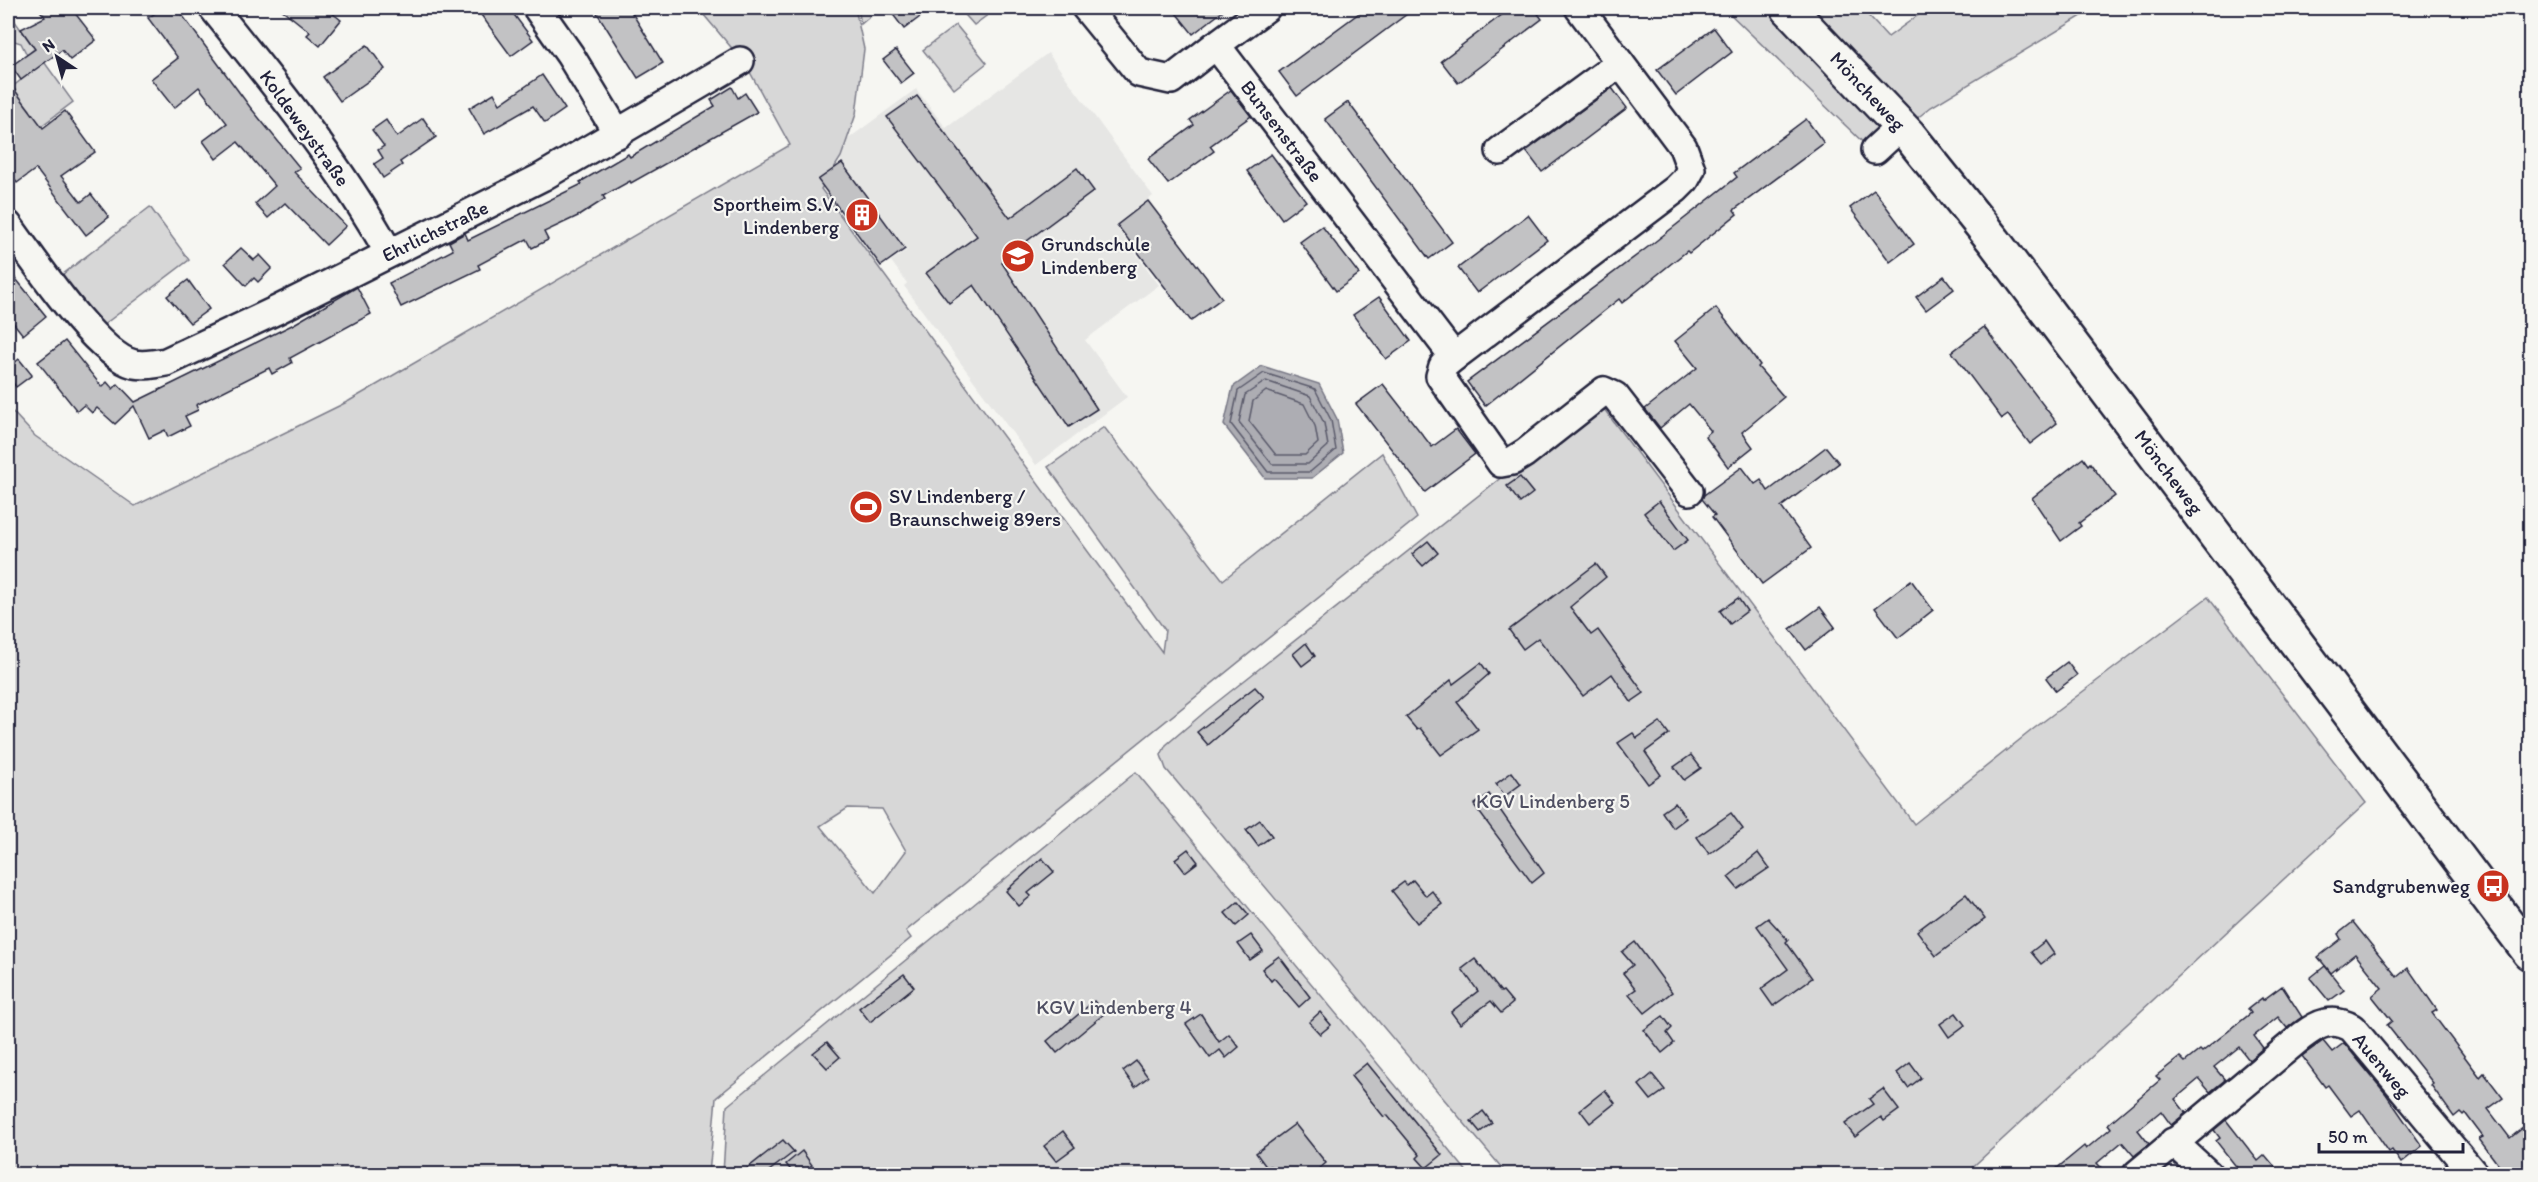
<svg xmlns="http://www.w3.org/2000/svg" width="2538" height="1182" font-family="Itim,sans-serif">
<rect width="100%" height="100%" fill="#f6f6f2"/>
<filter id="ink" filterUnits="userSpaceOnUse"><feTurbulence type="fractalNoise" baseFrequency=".0167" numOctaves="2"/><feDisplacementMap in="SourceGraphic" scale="12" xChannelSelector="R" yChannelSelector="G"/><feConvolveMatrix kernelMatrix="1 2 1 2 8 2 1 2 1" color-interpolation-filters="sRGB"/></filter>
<g filter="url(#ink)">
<polygon fill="#e6e6e4" points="1048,53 1153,196 1115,225 1159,285 1085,340 1127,397 1036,465 904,286 907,283 891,261 907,250 833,150 916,89 946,128"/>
<g fill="#d7d7d7" stroke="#7c7c89" stroke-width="1.5" fill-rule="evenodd">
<path d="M698 8H855L864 49 856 114 841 157 821 189 1162 652 1165 630 1048 467 1104 427 1223 580 1382 453 1417 518 906 931 911 938 716 1098 709 1174H8V407L35 436 135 506 349 401 790 145 746 65ZM848 808 882 809 906 851 875 893 820 826Z"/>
<polygon points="858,8 880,8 861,24"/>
<polygon points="959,8 997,8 974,25"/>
<polygon points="1724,8 1861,8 1888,37 1928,8 2095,8 1931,107 1874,153"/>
<polygon points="14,20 73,102 8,151 8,127 30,110 12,87 43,63 33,50 27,55 21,43 8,39 8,30"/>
<polygon points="956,25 987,63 954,89 923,50"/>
<polygon points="150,207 189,260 102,326 62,275"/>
<polygon points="1598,401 1914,824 2032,730 2208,597 2366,803 1965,1174 1507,1174 1166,769 1161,755 1166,745 1207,710"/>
<polygon points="1136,772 1469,1174 723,1174 727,1106"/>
</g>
<polygon fill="#adadb3" stroke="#757583" stroke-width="1.5" points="1262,366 1319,384 1337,419 1343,453 1312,478 1265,478 1224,425 1233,387"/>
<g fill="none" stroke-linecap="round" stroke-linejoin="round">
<g stroke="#5a5a6b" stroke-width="1.5">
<polygon points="1264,373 1315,389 1331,420 1336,450 1310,472 1268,472 1231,424 1238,391"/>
<polygon points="1266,381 1310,396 1324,423 1328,446 1308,464 1272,464 1239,422 1245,395"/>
<polygon points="1266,391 1304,404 1315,426 1318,443 1305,455 1276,455 1249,421 1253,401"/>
</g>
</g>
<g fill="#c2c2c4" stroke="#22223b" stroke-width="1.5">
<polygon points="38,8 71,8 96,40 70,60 62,50 21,80 11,66 35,49 21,29 45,17"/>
<polygon points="163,8 177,8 250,107 300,168 294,172 346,226 326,245 285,203 268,218 255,204 275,186 238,142 216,159 203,141 227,123 199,87 174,108 151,79 178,58 148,18"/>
<polygon points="280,8 326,8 341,20 320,46 307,35 310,32"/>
<polygon points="476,8 509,8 533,40 511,56"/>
<polygon points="594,8 629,8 663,63 638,78"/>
<polygon points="888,8 932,8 904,29"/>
<polygon points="1172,8 1227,8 1193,34"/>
<polygon points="1366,8 1415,8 1297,96 1279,72"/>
<polygon points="1511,8 1534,8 1542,19 1458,83 1441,61"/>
<polygon points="1714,28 1732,52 1676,95 1657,70"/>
<polygon points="367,45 385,69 340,101 323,77"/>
<polygon points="896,50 914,73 901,83 883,60"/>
<polygon points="542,75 565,109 545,123 533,106 484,134 469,108 494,93 500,104"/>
<polygon points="8,81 43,128 65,111 95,152 61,176 81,202 91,194 109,217 86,235 36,169 17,183 8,170"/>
<polygon points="732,87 738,98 745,93 757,112 631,183 630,181 603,196 605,199 580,215 544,232 548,240 532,248 527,239 478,265 480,269 401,307 389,283 453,250 449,242 465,233 468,240 582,184 580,182 628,154 630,157 715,106 711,100"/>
<polygon points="1612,88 1627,108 1542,172 1526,151"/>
<polygon points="1231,90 1251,116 1210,146 1214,151 1168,184 1148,159 1194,125 1190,120"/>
<polygon points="917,96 1010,218 1077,168 1094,191 1027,241 1028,243 1002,263 1097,409 1069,427 974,285 949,303 926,273 977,236 887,117"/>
<polygon points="1348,102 1452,242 1429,259 1325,119"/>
<polygon points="423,118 436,137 400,162 402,165 383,178 374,164 383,158 378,150 384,146 372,130 386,120 397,137"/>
<polygon points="1806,119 1824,143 1734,210 1737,214 1689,253 1687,251 1622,303 1619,299 1485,406 1467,382 1652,244 1737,177 1734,173"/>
<polygon points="1271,154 1306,201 1282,219 1247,171"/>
<polygon points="842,163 905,249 881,266 818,180"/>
<polygon points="1874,190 1914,244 1890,262 1850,208"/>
<polygon points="1148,201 1222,298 1191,321 1117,225"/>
<polygon points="1528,215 1547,240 1477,293 1458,268"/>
<polygon points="1322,226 1359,274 1336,291 1300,242"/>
<polygon points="241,248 254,260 260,255 272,268 258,282 254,278 246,286 225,263"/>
<polygon points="8,269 46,316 23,335 8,316"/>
<polygon points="1944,276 1954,289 1926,310 1916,297"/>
<polygon points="188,280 209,309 190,323 167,296"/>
<polygon points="357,287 371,314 290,358 292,363 272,374 269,368 196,405 198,410 185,416 190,426 168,437 165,430 149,438 134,406 115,424 97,408 92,413 84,405 77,411 38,362 65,341 102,387 107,382 113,389 118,384 135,402 294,324"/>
<polygon points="1379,297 1411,341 1386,359 1353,315"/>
<polygon points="1716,308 1750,351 1760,365 1758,367 1784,397 1742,432 1753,447 1728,467 1705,436 1711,431 1689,404 1660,428 1645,409 1697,368 1675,341"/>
<polygon points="1984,327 2057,423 2030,444 2008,415 2002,419 1952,352"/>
<polygon points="19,359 32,375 16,387 8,376 8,368"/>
<polygon points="1383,384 1432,447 1456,429 1475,454 1425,492 1356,404"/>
<polygon points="1826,447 1839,463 1781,507 1811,548 1762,584 1712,517 1715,515 1702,499 1704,495 1742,467 1755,484 1761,480 1768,491"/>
<polygon points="2083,458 2088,465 2090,463 2115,496 2079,523 2081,526 2061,541 2032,498"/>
<polygon points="1520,477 1533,493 1520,503 1507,486"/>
<polygon points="1659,501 1688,540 1673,551 1644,513"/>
<polygon points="1428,541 1438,553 1423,566 1412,554"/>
<polygon points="1596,564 1606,577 1570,607 1591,635 1598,630 1644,693 1631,702 1612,674 1583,696 1538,638 1523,649 1509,630"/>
<polygon points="1911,580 1933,610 1898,638 1875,608"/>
<polygon points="1738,598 1747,611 1730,624 1720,611"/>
<polygon points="1820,607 1835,627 1806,650 1790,629"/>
<polygon points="1306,643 1315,656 1302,666 1293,654"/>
<polygon points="2067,662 2077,675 2056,691 2046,678"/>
<polygon points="1481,663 1489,674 1457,702 1478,729 1441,755 1420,728 1417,730 1406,717 1451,680 1453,684"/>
<polygon points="1255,687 1264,697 1208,745 1197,732"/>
<polygon points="1660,722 1669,734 1645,752 1661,775 1648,784 1618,743 1633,733 1637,738"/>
<polygon points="1691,755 1701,768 1684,780 1674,767"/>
<polygon points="1512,772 1521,784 1505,796 1496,784"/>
<polygon points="1489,794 1544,873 1532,883 1474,805"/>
<polygon points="1675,803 1686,818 1673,828 1662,812"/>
<polygon points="1731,813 1743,829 1709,854 1697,837"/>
<polygon points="1260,820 1272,836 1258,846 1246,830"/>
<polygon points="1188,849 1198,862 1185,872 1175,859"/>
<polygon points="1758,853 1769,868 1738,889 1728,877"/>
<polygon points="1042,858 1054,872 1028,893 1031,896 1019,906 1006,891"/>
<polygon points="1413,880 1426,896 1432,891 1442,904 1417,923 1392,891 1404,882 1407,885"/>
<polygon points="1966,894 1985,919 1936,956 1917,931"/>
<polygon points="1238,902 1249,915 1236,926 1225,913"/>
<polygon points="1768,918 1788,940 1786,942 1812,978 1773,1006 1761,989 1788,969 1757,926"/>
<polygon points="2353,922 2397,977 2408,968 2437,1010 2432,1013 2480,1077 2484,1073 2503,1098 2488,1109 2510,1138 2524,1127 2530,1135 2530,1174 2505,1174 2479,1139 2483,1137 2465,1113 2463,1115 2460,1112 2454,1117 2431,1085 2433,1083 2387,1025 2392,1021 2372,996 2382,988 2355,954 2331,973 2318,957 2341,939 2338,934"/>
<polygon points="1251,935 1263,951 1250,960 1238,944"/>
<polygon points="2045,941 2054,954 2041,964 2031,952"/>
<polygon points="1635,942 1672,992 1645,1013 1629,994 1636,989 1623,973 1633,965 1622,952"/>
<polygon points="1279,956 1310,997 1299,1007 1274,978 1271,981 1262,969"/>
<polygon points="1475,959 1501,992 1503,991 1513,1003 1501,1013 1491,1001 1460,1024 1451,1012 1478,991 1462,969"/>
<polygon points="2325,966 2344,990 2329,1001 2310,978"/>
<polygon points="904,974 914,987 870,1022 859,1008"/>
<polygon points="2282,986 2302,1017 2287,1028 2278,1017 2254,1036 2263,1048 2249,1060 2239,1047 2214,1067 2225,1080 2210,1092 2199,1079 2175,1099 2186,1113 2171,1125 2161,1111 2138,1130 2149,1144 2134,1156 2122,1142 2097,1163 2107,1174 2050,1174 2084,1146 2086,1149 2111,1128 2108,1124 2160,1080 2156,1076 2180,1057 2185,1062 2200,1050 2202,1052 2251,1013 2248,1009 2262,998 2263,1000"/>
<polygon points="1094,1001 1104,1014 1057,1053 1047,1041"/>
<polygon points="1320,1012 1331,1025 1320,1034 1309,1022"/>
<polygon points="1956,1013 1965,1025 1949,1037 1940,1024"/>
<polygon points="1201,1014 1219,1042 1229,1034 1239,1047 1226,1058 1220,1050 1210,1058 1186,1024"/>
<polygon points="1663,1016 1672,1028 1667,1033 1674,1043 1662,1053 1644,1030"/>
<polygon points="2323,1041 2332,1052 2344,1043 2386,1094 2422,1146 2401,1163 2392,1150 2389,1152 2360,1110 2351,1116 2328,1085 2325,1087 2302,1056"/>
<polygon points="827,1042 840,1057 827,1068 813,1053"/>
<polygon points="1136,1061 1148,1077 1135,1087 1123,1071"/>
<polygon points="1367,1063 1442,1155 1426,1168 1417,1158 1420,1155 1387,1115 1384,1117 1351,1076"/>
<polygon points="1910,1063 1921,1078 1908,1088 1897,1073"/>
<polygon points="1652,1074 1665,1090 1651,1100 1639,1085"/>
<polygon points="1883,1089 1899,1110 1884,1121 1881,1117 1855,1137 1845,1124 1873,1104 1869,1099"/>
<polygon points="1605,1090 1615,1103 1590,1123 1580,1110"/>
<polygon points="1483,1111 1492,1123 1480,1132 1471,1121"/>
<polygon points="2226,1120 2258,1161 2265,1155 2281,1174 2242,1174 2216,1141 2220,1138 2214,1130"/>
<polygon points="1295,1124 1326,1163 1313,1174 1277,1174 1270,1166 1267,1168 1256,1153"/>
<polygon points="1063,1131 1075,1147 1056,1161 1044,1146"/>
<polygon points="783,1140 794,1152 765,1174 740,1174"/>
<polygon points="802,1151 812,1165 800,1174 794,1174 786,1164"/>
</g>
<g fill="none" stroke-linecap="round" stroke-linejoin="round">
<defs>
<g id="minor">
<path d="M213 8C276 86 340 165 389 253"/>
<polyline points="537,8 570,55 618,134"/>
<polyline points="1086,8 1139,73 1171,80 1216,45 1454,357 1676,189 1685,180 1691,169 1683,147 1579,8"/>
<polyline points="1216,45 1266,8"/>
<polyline points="1875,150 1901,126"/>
<polyline points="1500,151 1620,63"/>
<path d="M8 225C32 257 96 355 134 364 144 366 155 364 166 362L277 310 542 177 740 61"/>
<polyline points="1454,357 1443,366 1440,376 1501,463 1512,461 1525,453 1604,391 1615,396 1689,491"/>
<polyline points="2173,1142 2208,1174"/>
<path d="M2137 1174 2302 1036C2319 1023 2332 1017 2352 1028L2474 1174"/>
</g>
<polyline id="major" points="1788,8 1909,135 1994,241 2530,953"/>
</defs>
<use href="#minor" stroke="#22223b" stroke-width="32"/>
<use href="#major" stroke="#22223b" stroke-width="38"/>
<use href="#minor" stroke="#f6f6f2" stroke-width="27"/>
<use href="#major" stroke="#f6f6f2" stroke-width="33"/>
</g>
</g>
<defs>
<symbol id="building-disc" viewBox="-11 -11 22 22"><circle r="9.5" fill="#c8321e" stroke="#f6f6f2"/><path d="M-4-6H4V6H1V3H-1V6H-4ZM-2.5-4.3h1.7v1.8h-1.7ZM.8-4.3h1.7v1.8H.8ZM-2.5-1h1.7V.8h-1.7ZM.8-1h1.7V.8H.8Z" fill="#fff"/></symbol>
<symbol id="school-disc" viewBox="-11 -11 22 22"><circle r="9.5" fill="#c8321e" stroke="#f6f6f2"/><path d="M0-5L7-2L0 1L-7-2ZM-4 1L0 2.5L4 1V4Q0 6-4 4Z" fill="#fff"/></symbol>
<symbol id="stadium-disc" viewBox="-11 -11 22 22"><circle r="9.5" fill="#c8321e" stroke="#f6f6f2"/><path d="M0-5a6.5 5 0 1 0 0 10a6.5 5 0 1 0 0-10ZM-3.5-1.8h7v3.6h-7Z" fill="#fff"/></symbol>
<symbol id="bus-disc" viewBox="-11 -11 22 22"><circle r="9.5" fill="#c8321e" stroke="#f6f6f2"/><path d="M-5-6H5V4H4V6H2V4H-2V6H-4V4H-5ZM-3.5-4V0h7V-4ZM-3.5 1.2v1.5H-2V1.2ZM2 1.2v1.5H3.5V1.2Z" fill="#fff"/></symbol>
</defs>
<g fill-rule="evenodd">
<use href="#building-disc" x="843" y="196" width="38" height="38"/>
<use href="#school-disc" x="999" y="237" width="38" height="38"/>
<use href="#stadium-disc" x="847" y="488" width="38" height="38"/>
<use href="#bus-disc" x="2474" y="867" width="38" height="38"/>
</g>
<g text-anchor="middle" stroke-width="4.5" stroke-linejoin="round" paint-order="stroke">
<g font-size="20" fill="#22223b" stroke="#f6f6f2">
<text transform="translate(1868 91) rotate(47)" y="7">Möncheweg</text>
<text transform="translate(305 128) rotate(54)" y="7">Koldeweystraße</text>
<text transform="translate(1282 131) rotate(53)" y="7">Bunsenstraße</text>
<text transform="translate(435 231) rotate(-26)" y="7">Ehrlichstraße</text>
<text transform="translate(2169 472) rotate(53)" y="7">Möncheweg</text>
<text transform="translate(2382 1065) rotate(50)" y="7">Auenweg</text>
</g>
<g font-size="20" fill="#22223b" stroke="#f6f6f2" text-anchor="end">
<text x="839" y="211">Sportheim S.V.<tspan x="839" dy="23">Lindenberg</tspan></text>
<text x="1041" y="251" text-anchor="start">Grundschule<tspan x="1041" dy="23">Lindenberg</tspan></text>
<text x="889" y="503" text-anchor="start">SV Lindenberg /<tspan x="889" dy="23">Braunschweig 89ers</tspan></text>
<text x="2470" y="893">Sandgrubenweg</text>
</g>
<g font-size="20" fill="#4f4f62" stroke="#f6f6f2">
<text x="1553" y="808">KGV Lindenberg 5</text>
<text x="1114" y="1014">KGV Lindenberg 4</text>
</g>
</g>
<rect width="2538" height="1182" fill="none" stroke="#f6f6f2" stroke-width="30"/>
<rect x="15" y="15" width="2508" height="1152" fill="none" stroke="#22223b" stroke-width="2" filter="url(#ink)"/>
<g transform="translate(57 57) rotate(324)" stroke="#f6f6f2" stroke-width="4.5" paint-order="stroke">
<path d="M0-4.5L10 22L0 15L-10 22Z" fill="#22223b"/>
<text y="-9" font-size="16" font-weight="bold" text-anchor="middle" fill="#22223b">N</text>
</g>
<path d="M2319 1143v9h144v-9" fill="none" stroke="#22223b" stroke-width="3"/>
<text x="2328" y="1143" font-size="18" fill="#22223b" stroke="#f6f6f2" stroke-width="4.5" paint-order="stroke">50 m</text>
</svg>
